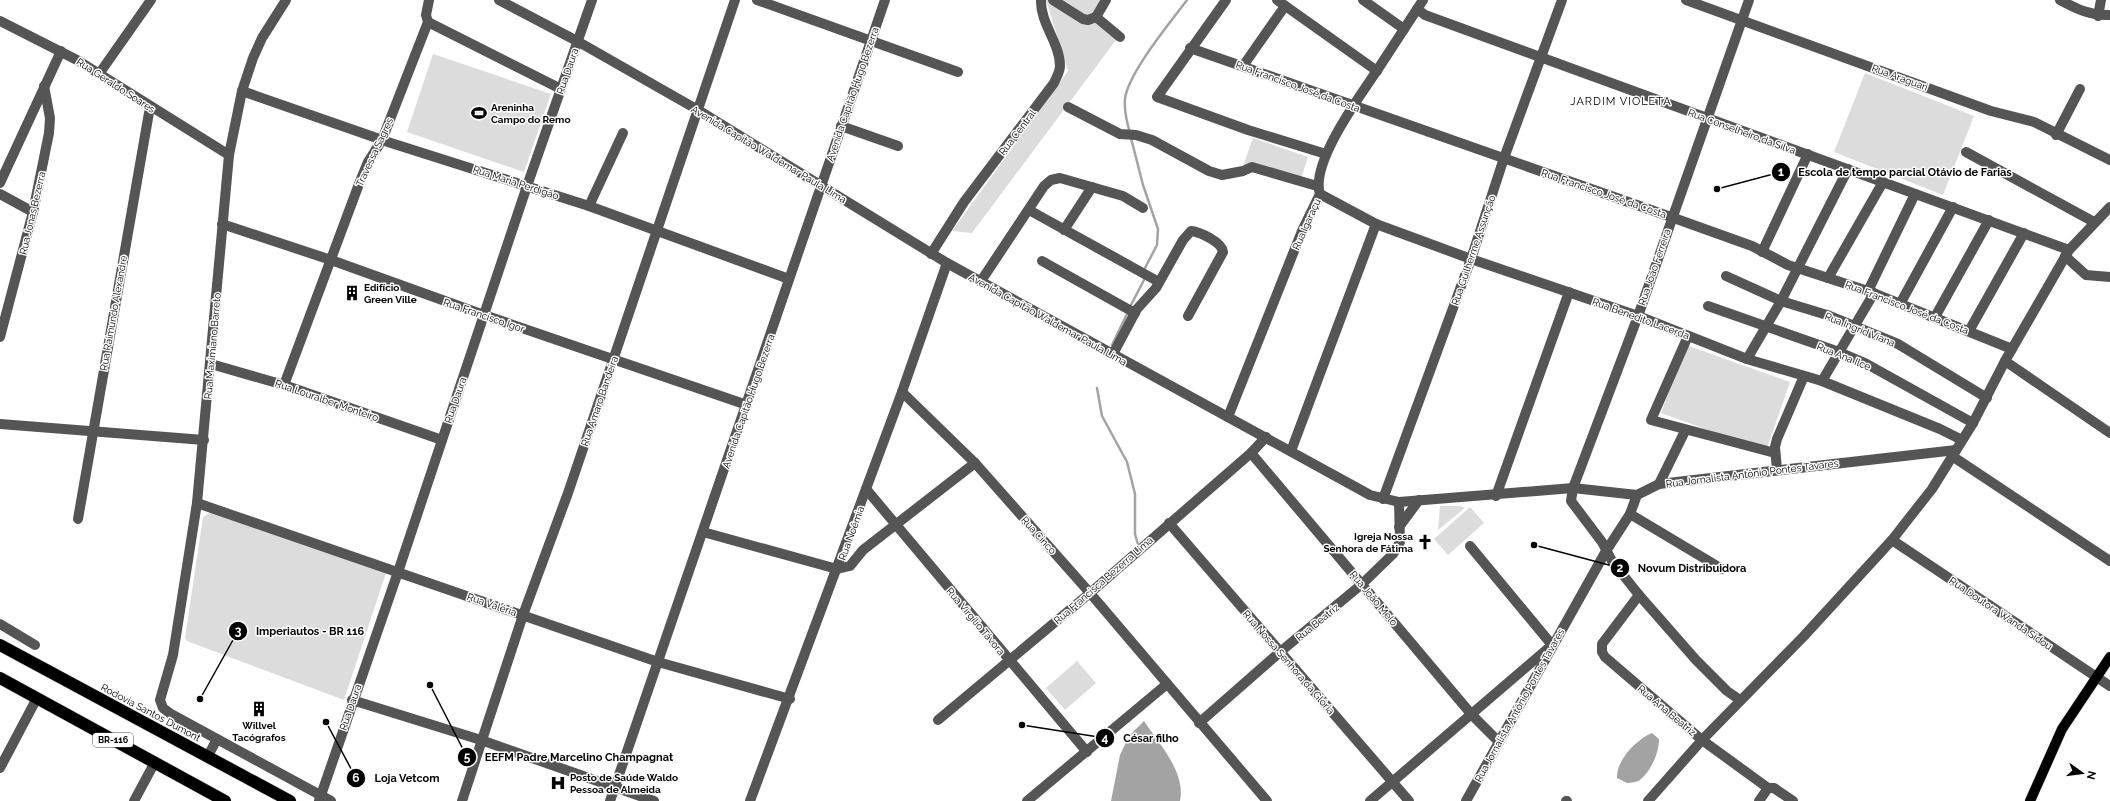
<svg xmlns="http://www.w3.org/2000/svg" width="2110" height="801" font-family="Raleway,sans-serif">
<rect width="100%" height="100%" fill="#fff"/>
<g fill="#dcdcdc">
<polygon points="1046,0 1102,0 1090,17 1116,40 972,233 952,231 1068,71"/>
<polygon points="433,54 551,94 524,172 407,132"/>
<polygon points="1865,73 1974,116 1943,195 1834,152"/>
<polygon points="1253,138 1308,157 1299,185 1243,166"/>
<polygon points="1686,345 1790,382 1766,451 1661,413"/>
<polygon points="1440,506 1460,506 1465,508 1438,530"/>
<polygon points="1470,507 1484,523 1448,555 1434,539"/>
<polygon points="211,512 386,573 344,700 187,641 185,638 203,517"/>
<polygon points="1077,661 1096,683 1065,710 1046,688"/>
</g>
<g fill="#a3a3a3">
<path d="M1144 721C1159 744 1186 772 1180 801H1111L1120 755 1129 736Z"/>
<path d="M1652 733 1659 739C1659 753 1651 771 1640 780 1637 782 1631 783 1627 783L1617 778C1616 760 1637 739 1652 733Z"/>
</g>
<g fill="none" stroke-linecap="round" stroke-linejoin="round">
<g stroke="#a3a3a3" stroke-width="2.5">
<path d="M1130 133C1127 123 1124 110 1125 99 1128 73 1170 23 1187 0"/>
<polyline points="1131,138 1143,185 1158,229 1157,245 1145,268"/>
<polyline points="1131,305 1145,278"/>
<polyline points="1112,345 1128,312"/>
<polyline points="1097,388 1102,416 1127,462 1135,494 1135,534 1139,548"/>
</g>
<defs>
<polyline id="major" points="2030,801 2062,729 2110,657"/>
<g id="highway">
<polyline points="0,645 290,801"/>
<polyline points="0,678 225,801"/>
</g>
</defs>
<use href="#major" stroke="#dbdbdb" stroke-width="11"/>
<use href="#highway" stroke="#dbdbdb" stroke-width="13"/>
<g stroke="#555" stroke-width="10">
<polyline points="286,0 262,38 253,58 242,91 229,155 197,503 173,655 160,700 163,708 171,714 331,801"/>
<polyline points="499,0 577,41 698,110 947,263 1370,495 1399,502 1573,488 1637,495"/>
<polyline points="757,0 958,72"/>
<polyline points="1053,0 1083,19 1088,20 1096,17 1120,37"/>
<polyline points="1226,0 1157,97 1248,130 1326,154"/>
<polyline points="1277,0 1377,71"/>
<polyline points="1363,0 1404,29"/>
<polyline points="1686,0 1991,111 2034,122 2110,160"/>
<path d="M2060 0C2077 9 2091 16 2110 15"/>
<polyline points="1417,9 1425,15 2069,250"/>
<polyline points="2098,16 2101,0"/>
<polyline points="1096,17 1106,0"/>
<polyline points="0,21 77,60 229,155"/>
<polyline points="428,22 561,89"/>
<polyline points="1190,48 1671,217 1752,246 1788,265 1868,291 2012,349"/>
<polyline points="1243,66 1285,6"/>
<polyline points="99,74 151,0"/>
<polyline points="242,91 391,143 589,206 789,279"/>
<polyline points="1068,107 1120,134 1136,135 1152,140 1209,171 1222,175 1243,171 1252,167 1317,186"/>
<polyline points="841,126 898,146"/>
<polyline points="2056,135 2080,89"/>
<polyline points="1966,152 2094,222"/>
<polyline points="0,183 61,51"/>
<polyline points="0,194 33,212"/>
<polyline points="1320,194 1376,224 1471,259 1638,316 1747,359 1822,381 1940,429 1962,440"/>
<polyline points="589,206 623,133"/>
<polyline points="1029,210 1159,282"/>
<polyline points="222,224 331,260 484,315 747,405"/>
<polyline points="1064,230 1092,187"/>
<polyline points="1762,252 1808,154"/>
<path d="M931 254 964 202 1054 83C1056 78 1060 72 1060 66 1060 43 1040 23 1041 0"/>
<polyline points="2065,256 2086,275 2110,277"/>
<polyline points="1042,261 1135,313"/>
<polyline points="1726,276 1781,301 1827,315 1898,344 1987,398"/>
<polyline points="1828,278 1883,182"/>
<polyline points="981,281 1044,186 1051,180 1060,178 1123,196 1143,208"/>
<polyline points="1868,291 1915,194"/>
<polyline points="1900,304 1953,207"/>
<polyline points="1708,306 1839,352 1865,363 1973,423"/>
<polyline points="1935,317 1989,220"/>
<polyline points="1969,331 2024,233"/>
<polyline points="1688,336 1651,420 1775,453"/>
<polyline points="0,337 33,212 49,133 50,118 44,86"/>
<path d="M1113 354 1137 309 1156 288 1183 240 1191 231C1200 232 1222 242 1223 252L1188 316"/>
<polyline points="1747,359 1781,301 1848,169"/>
<polyline points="2005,361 2110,433"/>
<polyline points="211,364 284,385 442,440"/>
<polyline points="1822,381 1874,293"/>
<polyline points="284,385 359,184 368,162 382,140 428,22 426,15 429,0"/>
<polyline points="902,392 975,463 1090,593 1267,801"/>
<path d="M1228 417 1302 231 1320 194C1310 163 1360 96 1378 69 1393 46 1408 23 1423 0"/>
<polyline points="0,424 204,440"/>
<polyline points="1291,451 1376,224"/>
<polyline points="1251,453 1472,715 1499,742"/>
<polyline points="1952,456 2110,561"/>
<polyline points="1777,470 1775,447 1777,439 1804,376"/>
<polyline points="1659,484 1685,431"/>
<polyline points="866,489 1087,752"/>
<polyline points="1496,496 1569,292"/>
<polyline points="1383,499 1471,259 1504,158 1562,0"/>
<polyline points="197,503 658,662 790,699"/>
<polyline points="1630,514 1722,569"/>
<polyline points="78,519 150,107"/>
<polyline points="1169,523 1409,801"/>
<polyline points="1399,527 1419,500"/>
<polyline points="703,532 837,569 850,566 863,550 975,463"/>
<polyline points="1892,540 2110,686"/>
<polyline points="1639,595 1602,644 1602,652 1605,657 1702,740 1768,788 1774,788 1793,801"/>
<polyline points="0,624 35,645"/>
<polyline points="352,700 481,740 654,801"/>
<polyline points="1740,700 1727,691 1696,660 1639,595 1612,561 1602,542 1571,501 1573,488 1638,316 1749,0"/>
<polyline points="938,720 1090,593 1251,453 1266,437"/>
<polyline points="1199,723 1280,652 1362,584 1393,554 1400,542 1399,502"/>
<polyline points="208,756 217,739"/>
<polyline points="0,768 37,698"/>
<polyline points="134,801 155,762"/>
<polyline points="319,801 398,572 527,186 592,0"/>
<polyline points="462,801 523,615 568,493 735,0"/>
<polyline points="610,801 885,0"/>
<polyline points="750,801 902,392 947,263"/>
<polyline points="1027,801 1167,684"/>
<polyline points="1370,801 1552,645 1470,546"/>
<polyline points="1466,801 1606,551 1630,514 1637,495 1659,484 1956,450"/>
<polyline points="1566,801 1567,801"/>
<polyline points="1648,801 1702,740 1803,637 1892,540 1917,508 1932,489 1973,423 2005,361 2069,250 2110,207"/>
<polyline points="1759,801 1768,788"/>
</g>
<use href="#major" stroke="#000" stroke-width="10"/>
<use href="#highway" stroke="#000" stroke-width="12"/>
</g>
<defs>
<symbol id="stadium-bare" viewBox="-9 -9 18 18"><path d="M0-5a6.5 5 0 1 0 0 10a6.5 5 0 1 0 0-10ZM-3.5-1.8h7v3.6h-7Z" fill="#000" stroke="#fff" stroke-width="2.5" paint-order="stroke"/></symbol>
<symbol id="building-bare" viewBox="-9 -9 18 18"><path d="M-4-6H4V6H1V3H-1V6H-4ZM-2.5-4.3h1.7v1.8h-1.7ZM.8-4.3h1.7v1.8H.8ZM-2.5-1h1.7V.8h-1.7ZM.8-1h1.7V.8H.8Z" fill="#000" stroke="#fff" stroke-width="2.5" paint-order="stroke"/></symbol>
<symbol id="church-bare" viewBox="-9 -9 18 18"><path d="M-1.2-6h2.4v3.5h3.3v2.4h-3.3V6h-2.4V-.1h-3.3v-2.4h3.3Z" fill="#000" stroke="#fff" stroke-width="2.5" paint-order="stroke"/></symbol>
<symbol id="hospital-bare" viewBox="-9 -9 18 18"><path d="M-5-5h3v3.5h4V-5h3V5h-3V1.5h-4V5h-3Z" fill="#000" stroke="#fff" stroke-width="2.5" paint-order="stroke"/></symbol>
</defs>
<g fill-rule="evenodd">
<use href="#stadium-bare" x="468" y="102" width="22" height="22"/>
<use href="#building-bare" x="341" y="282" width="22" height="22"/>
<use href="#church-bare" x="1414" y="531" width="22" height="22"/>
<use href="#building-bare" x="248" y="698" width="22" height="22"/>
<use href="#hospital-bare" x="547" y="772" width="22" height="22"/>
</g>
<g text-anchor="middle" stroke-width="3" stroke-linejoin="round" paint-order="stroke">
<rect fill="#fff" stroke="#4c4c4c" stroke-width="1" x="93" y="733" width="40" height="14" rx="3"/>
<g font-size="9" font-weight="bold" fill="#000">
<text x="113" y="743">BR-116</text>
</g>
<g font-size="10" fill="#000" stroke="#fff">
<text transform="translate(567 71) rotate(-71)" y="4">Rua Daura</text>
<text transform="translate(1900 77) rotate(20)" y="4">Rua Araguari</text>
<text transform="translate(116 85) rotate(33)" y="4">Rua Geraldo Soares</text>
<text transform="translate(1298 86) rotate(20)" y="4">Rua Francisco José da Costa</text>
<text transform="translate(852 94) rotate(-71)" y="4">Avenida Capitão Hugo Bezerra</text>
<text transform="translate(1742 131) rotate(20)" y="4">Rua Conselheiro da Silva</text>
<text transform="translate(1017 132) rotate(-53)" y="4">Rua Central</text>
<text transform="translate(374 152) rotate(-65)" y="4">Travessa Sagres</text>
<text transform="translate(769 154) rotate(31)" y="4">Avenida Capitão Waldemar Paula Lima</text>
<text transform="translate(516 182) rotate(18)" y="4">Rua Maria Perdigão</text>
<text transform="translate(1604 193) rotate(19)" y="4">Rua Francisco José da Costa</text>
<text transform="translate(32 213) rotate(-77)" y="4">Rua Jonas Bezerra</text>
<text transform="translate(1306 224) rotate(-66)" y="4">Rua Igaraçu</text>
<text transform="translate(1473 250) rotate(-71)" y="4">Rua Guilherme Assunção</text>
<text transform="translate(1654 267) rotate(-71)" y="4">Rua João Ferreira</text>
<text transform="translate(1907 307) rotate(21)" y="4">Rua Francisco José da Costa</text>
<text transform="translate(113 313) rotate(-80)" y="4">Rua Raimundo Alexandre</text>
<text transform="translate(484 315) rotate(19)" y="4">Rua Francisco Igor</text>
<text transform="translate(1641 318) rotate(20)" y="4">Rua Benedito Lacerda</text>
<text transform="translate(1048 319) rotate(29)" y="4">Avenida Capitão Waldemar Paula Lima</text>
<text transform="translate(1860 329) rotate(22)" y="4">Rua Ingrid Viana</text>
<text transform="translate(212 346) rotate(-85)" y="4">Rua Maximiano Barreto</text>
<text transform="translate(1844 356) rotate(22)" y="4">Rua Ana Ilce</text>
<text transform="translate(327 400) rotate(19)" y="4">Rua Louralber Monteiro</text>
<text transform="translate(455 400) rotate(-71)" y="4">Rua Daura</text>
<text transform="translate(599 401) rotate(-71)" y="4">Rua Amaro Bandeira</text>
<text transform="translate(748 401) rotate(-71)" y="4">Avenida Capitão Hugo Bezerra</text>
<text transform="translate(1752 473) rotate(-7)" y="4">Rua Jornalista Antônio Pontes Tavares</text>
<text transform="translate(851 533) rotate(-70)" y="4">Rua Noêmia</text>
<text transform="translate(1039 535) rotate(48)" y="4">Rua Cinco</text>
<text transform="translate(1103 580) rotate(-41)" y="4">Rua Francisca Bezerra Lima</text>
<text transform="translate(1374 598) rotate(50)" y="4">Rua João Melo</text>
<text transform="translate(492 604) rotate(19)" y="4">Rua Valéria</text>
<text transform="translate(2001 613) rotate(34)" y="4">Rua Doutora Wanda Sidou</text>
<text transform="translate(976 621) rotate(50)" y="4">Rua Virgílio Távora</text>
<text transform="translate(1317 622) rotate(-39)" y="4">Rua Beatriz</text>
<text transform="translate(1289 662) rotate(49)" y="4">Rua Nossa Senhora da Glória</text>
<text transform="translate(1519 705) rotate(-61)" y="4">Rua Jornalista Antônio Pontes Tavares</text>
<text transform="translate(350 707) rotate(-71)" y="4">Rua Daura</text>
<text transform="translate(1667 710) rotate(40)" y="4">Rua Ana Beatriz</text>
<text transform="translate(151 712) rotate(28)" y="4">Rodovia Santos Dumont</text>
</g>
<g font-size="10" font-weight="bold" fill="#000" stroke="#fff" text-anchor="start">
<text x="491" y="111">Areninha<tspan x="491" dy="12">Campo do Remo</tspan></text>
<text x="364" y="291">Edifício<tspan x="364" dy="12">Green Ville</tspan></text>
<text x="1413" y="540" text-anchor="end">Igreja Nossa<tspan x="1413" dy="12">Senhora de Fátima</tspan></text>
<text x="259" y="729" text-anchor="middle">Willvel<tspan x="259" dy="12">Tacógrafos</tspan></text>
<text x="570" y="781">Posto de Saúde Waldo<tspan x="570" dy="12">Pessoa de Almeida</tspan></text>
</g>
<g font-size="11" letter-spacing="1" fill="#000" stroke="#fff">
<text x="1621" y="105">JARDIM VIOLETA</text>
</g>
</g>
<path fill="none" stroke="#000" stroke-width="1.5" d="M1717 189L1781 172M1534 545L1620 568M200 699L238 631M1022 725L1105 738M430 685L467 757M326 722L356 778"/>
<g fill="#000" stroke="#fff" stroke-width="1.5">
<circle cx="1717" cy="189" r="4"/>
<circle cx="1534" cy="545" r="4"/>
<circle cx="200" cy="699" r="4"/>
<circle cx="1022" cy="725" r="4"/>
<circle cx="430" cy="685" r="4"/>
<circle cx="326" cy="722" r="4"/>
<circle cx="1781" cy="172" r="10"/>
<circle cx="1620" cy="568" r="10"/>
<circle cx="238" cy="631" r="10"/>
<circle cx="1105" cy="738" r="10"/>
<circle cx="467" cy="757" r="10"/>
<circle cx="356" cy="778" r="10"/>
</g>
<g font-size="12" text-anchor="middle" font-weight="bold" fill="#fff">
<text x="1781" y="176">1</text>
<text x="1620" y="572">2</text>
<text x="238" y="635">3</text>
<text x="1105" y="742">4</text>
<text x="467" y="761">5</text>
<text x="356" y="782">6</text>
</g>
<g font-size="11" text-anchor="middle" font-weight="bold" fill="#000" stroke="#fff" stroke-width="3" stroke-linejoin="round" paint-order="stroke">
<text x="1905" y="176">Escola de tempo parcial Otávio de Farias</text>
<text x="1692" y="572">Novum Distribuidora</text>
<text x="310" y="635">Imperiautos - BR 116</text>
<text x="1151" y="742">César filho</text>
<text x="579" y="761">EEFM Padre Marcelino Champagnat</text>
<text x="407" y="782">Loja Vetcom</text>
</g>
<g transform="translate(2082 773) rotate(104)" stroke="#ffffff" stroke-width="3" paint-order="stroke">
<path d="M0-3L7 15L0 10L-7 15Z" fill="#000000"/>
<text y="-6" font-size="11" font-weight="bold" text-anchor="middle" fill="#000000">N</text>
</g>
</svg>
